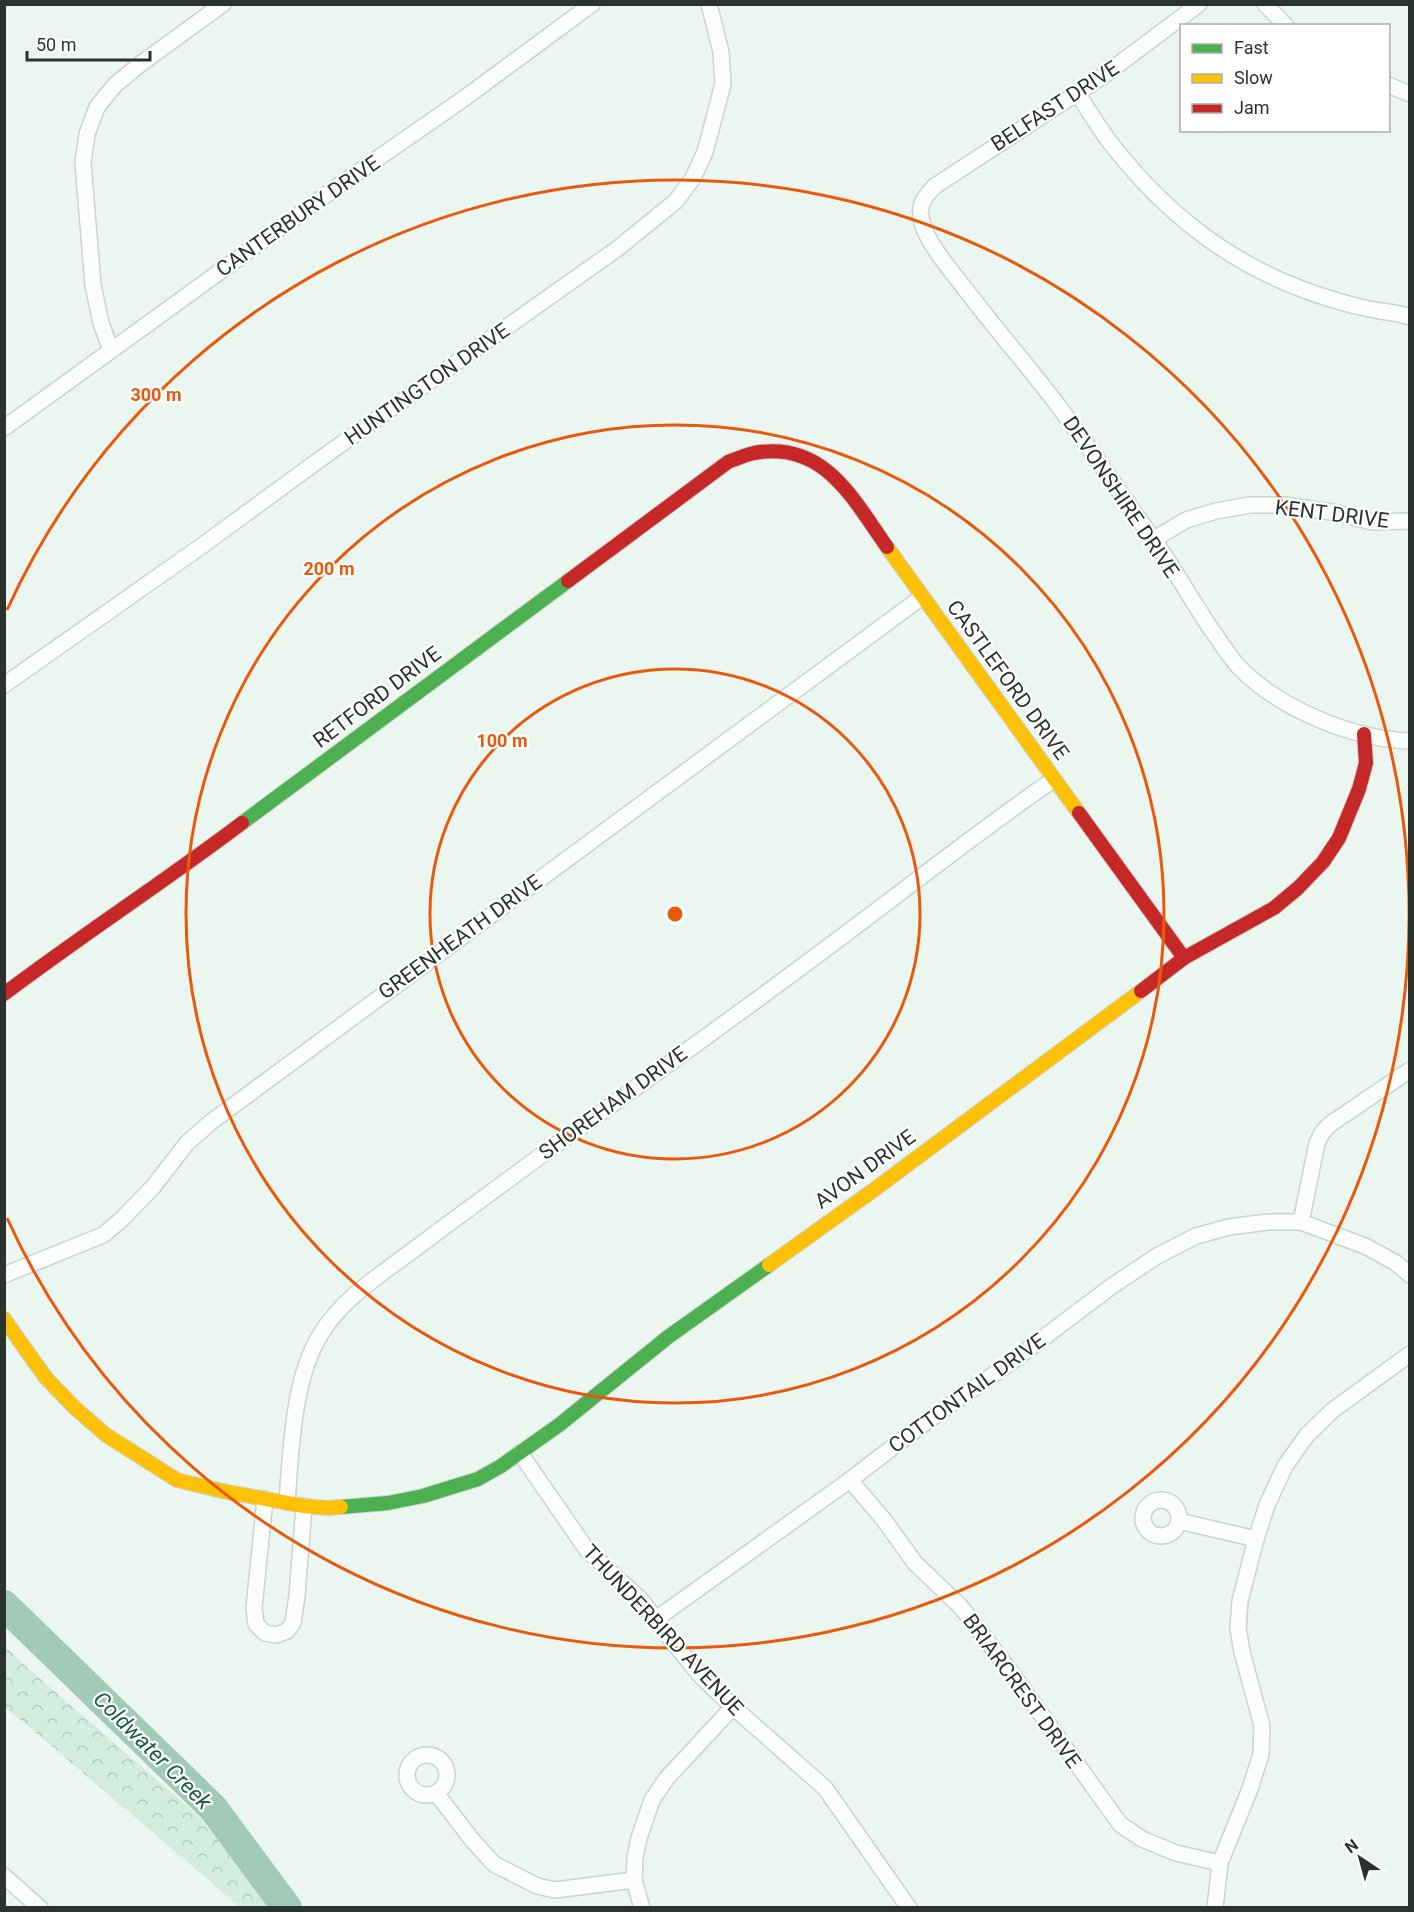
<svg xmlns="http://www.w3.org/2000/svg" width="1414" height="1912" font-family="Roboto,sans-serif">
<defs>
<pattern id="forest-crowns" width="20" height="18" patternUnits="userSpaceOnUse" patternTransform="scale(1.5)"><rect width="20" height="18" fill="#d3ece0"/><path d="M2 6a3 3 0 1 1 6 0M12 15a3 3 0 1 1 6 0" fill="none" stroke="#b5cbc0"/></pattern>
</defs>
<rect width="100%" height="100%" fill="#ebf6f1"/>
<polygon fill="url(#forest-crowns)" points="5,1646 30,1670 200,1817 270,1907 240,1907 27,1725 5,1708"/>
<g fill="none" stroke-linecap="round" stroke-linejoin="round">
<polyline stroke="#a1cbb8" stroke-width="30" points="4,1605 213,1808 287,1908"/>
<defs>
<g id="street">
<path d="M1199 4 1103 76 935 186C922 199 917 207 923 226 930 248 965 288 980 308 1008 344 1038 378 1065 415 1095 455 1122 497 1152 537 1173 567 1191 599 1211 629 1220 641 1228 655 1238 666 1278 708 1351 739 1410 741"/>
<polyline points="1265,4 1286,26"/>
<polyline points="1388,85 1410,94"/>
<path d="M1077 93C1090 112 1101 132 1116 150 1166 212 1224 259 1299 288 1322 297 1346 304 1369 309 1383 312 1396 312 1410 317"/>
<polyline points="111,350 101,323 93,285 83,163 87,134 97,107 115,85 139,65 223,4"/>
<polyline points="4,428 341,184 466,97 592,4"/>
<polyline points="1153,540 1186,520 1216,511 1250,505 1285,505 1337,513 1372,522 1410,521"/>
<polyline points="4,685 203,545 330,452 617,249 676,201 693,178 705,152 723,84 721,52 709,4"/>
<polyline points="1301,1222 1317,1143 1322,1133 1329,1125 1410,1070"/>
<polyline points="4,1275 103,1235 121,1220 153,1187 187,1143 211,1122 922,597"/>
<polyline points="520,1453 587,1550 642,1601 669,1637 700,1675 733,1707 825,1788 909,1908"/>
<polyline points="850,1480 884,1520 915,1563 961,1607 1010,1671 1120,1824 1142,1839 1176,1853 1220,1863"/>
<polyline points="265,1499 254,1608 256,1624 265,1633 276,1635 287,1631 293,1623 297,1596 304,1506"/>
<circle cx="1161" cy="1518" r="18"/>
<path d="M287 1502C291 1450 293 1376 322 1332 344 1297 383 1273 416 1248 479 1201 542 1154 606 1109 694 1046 782 982 868 917 929 871 990 823 1053 780"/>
<polyline points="1179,1521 1256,1539"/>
<polyline points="656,1619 850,1480 915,1430 1014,1360 1112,1286 1157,1256 1196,1236 1229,1227 1268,1222 1301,1222 1365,1246 1396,1263 1410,1275"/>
<circle cx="427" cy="1775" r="20"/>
<polyline points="436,1793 473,1841 494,1864 537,1886 555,1890 634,1880"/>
<polyline points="4,1876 40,1908"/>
<polyline points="642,1908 634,1880 635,1857 639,1838 652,1800 667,1778 733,1707"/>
<polyline points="1215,1908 1220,1863 1250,1789 1261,1754 1262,1726 1242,1652 1238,1628 1240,1601 1256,1539 1267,1505 1285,1466 1307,1435 1333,1410 1410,1354"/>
</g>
<g id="fast">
<polyline points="242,823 568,581"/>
<polyline points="341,1507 388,1503 423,1496 478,1479 501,1466 559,1425 668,1337 769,1265"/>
</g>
<g id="slow">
<polyline points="887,547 1079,813"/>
<polyline points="769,1265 875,1189 1141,991"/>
<polyline points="4,1319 46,1378 75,1408 106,1435 177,1480 222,1491 304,1506 326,1508 341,1507"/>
</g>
<g id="jam">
<path d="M568 581 728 462C736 459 745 455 754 453 824 440 853 499 887 547"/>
<polyline points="1079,813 1184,958"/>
<polyline points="1141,991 1184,958 1274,908 1298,888 1323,862 1339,838 1359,789 1366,763 1364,734"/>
<path d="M4 994C82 935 164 882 242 823"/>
</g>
</defs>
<use href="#street" stroke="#cbd3cf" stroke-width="18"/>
<use href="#fast" stroke="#cbd3cf" stroke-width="16"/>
<use href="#slow" stroke="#cbd3cf" stroke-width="16"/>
<use href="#jam" stroke="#cbd3cf" stroke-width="16"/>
<use href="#street" stroke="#fcfefd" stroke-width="15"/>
<use href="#fast" stroke="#4caf50" stroke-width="14"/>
<use href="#slow" stroke="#ffc107" stroke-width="14"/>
<use href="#jam" stroke="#c62828" stroke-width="14"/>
</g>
<g fill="none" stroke="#e8590c" stroke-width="3">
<circle cx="675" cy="914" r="245"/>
<circle cx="675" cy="914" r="489"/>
<path d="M7 610A734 734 0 1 1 7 1218"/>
</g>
<g text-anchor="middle" stroke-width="4.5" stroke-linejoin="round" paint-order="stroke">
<g font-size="21" fill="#2b332f" stroke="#fff">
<text transform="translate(1055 106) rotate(-33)" y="7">BELFAST DRIVE</text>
<text transform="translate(298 216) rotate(-35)" y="7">CANTERBURY DRIVE</text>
<text transform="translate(427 384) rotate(-35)" y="7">HUNTINGTON DRIVE</text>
<text transform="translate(1121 497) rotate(56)" y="7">DEVONSHIRE DRIVE</text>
<text transform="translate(1332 514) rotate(7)" y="7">KENT DRIVE</text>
<text transform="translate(1008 680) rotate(54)" y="7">CASTLEFORD DRIVE</text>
<text transform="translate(377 697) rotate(-37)" y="7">RETFORD DRIVE</text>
<text transform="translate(460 937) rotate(-36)" y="7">GREENHEATH DRIVE</text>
<text transform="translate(613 1103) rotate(-36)" y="7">SHOREHAM DRIVE</text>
<text transform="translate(865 1169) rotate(-36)" y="7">AVON DRIVE</text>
<text transform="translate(967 1393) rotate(-36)" y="7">COTTONTAIL DRIVE</text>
<text transform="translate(663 1630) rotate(47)" y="7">THUNDERBIRD AVENUE</text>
<text transform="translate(1022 1691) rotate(54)" y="7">BRIARCREST DRIVE</text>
</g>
<g font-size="22" font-style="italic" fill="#195e45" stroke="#fff">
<text transform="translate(153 1750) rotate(45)" y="8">Coldwater Creek</text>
</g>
</g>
<circle cx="675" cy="914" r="9" fill="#e8590c" stroke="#fff" stroke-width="3"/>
<g font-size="18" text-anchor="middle" font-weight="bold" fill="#e8590c" stroke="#fff" stroke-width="4.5" stroke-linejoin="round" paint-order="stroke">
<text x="156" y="401">300 m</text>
<text x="329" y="575">200 m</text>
<text x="502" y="747">100 m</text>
</g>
<rect width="1414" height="1912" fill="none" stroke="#2b332f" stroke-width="12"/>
<rect x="1180" y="24" width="210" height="108" fill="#ffffff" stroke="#aaadac" stroke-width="1.5"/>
<rect x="1192" y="44" width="30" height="9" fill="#4caf50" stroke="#aaadac" stroke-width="1.5"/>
<text x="1234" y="54" font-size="18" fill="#2b332f">Fast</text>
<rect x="1192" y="74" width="30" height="9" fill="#ffc107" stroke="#aaadac" stroke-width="1.5"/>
<text x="1234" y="84" font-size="18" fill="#2b332f">Slow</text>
<rect x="1192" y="104" width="30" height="9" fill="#c62828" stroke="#aaadac" stroke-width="1.5"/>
<text x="1234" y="114" font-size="18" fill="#2b332f">Jam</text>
<g transform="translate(1360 1858) rotate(324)" stroke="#ffffff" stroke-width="4.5" paint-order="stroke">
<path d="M0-4.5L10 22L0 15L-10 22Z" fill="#2b332f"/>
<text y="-9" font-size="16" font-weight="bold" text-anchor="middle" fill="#2b332f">N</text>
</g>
<path d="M27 51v9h123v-9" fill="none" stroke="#2b332f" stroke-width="3"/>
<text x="36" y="51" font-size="18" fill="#2b332f" stroke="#ffffff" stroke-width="4.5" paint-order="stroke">50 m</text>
</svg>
